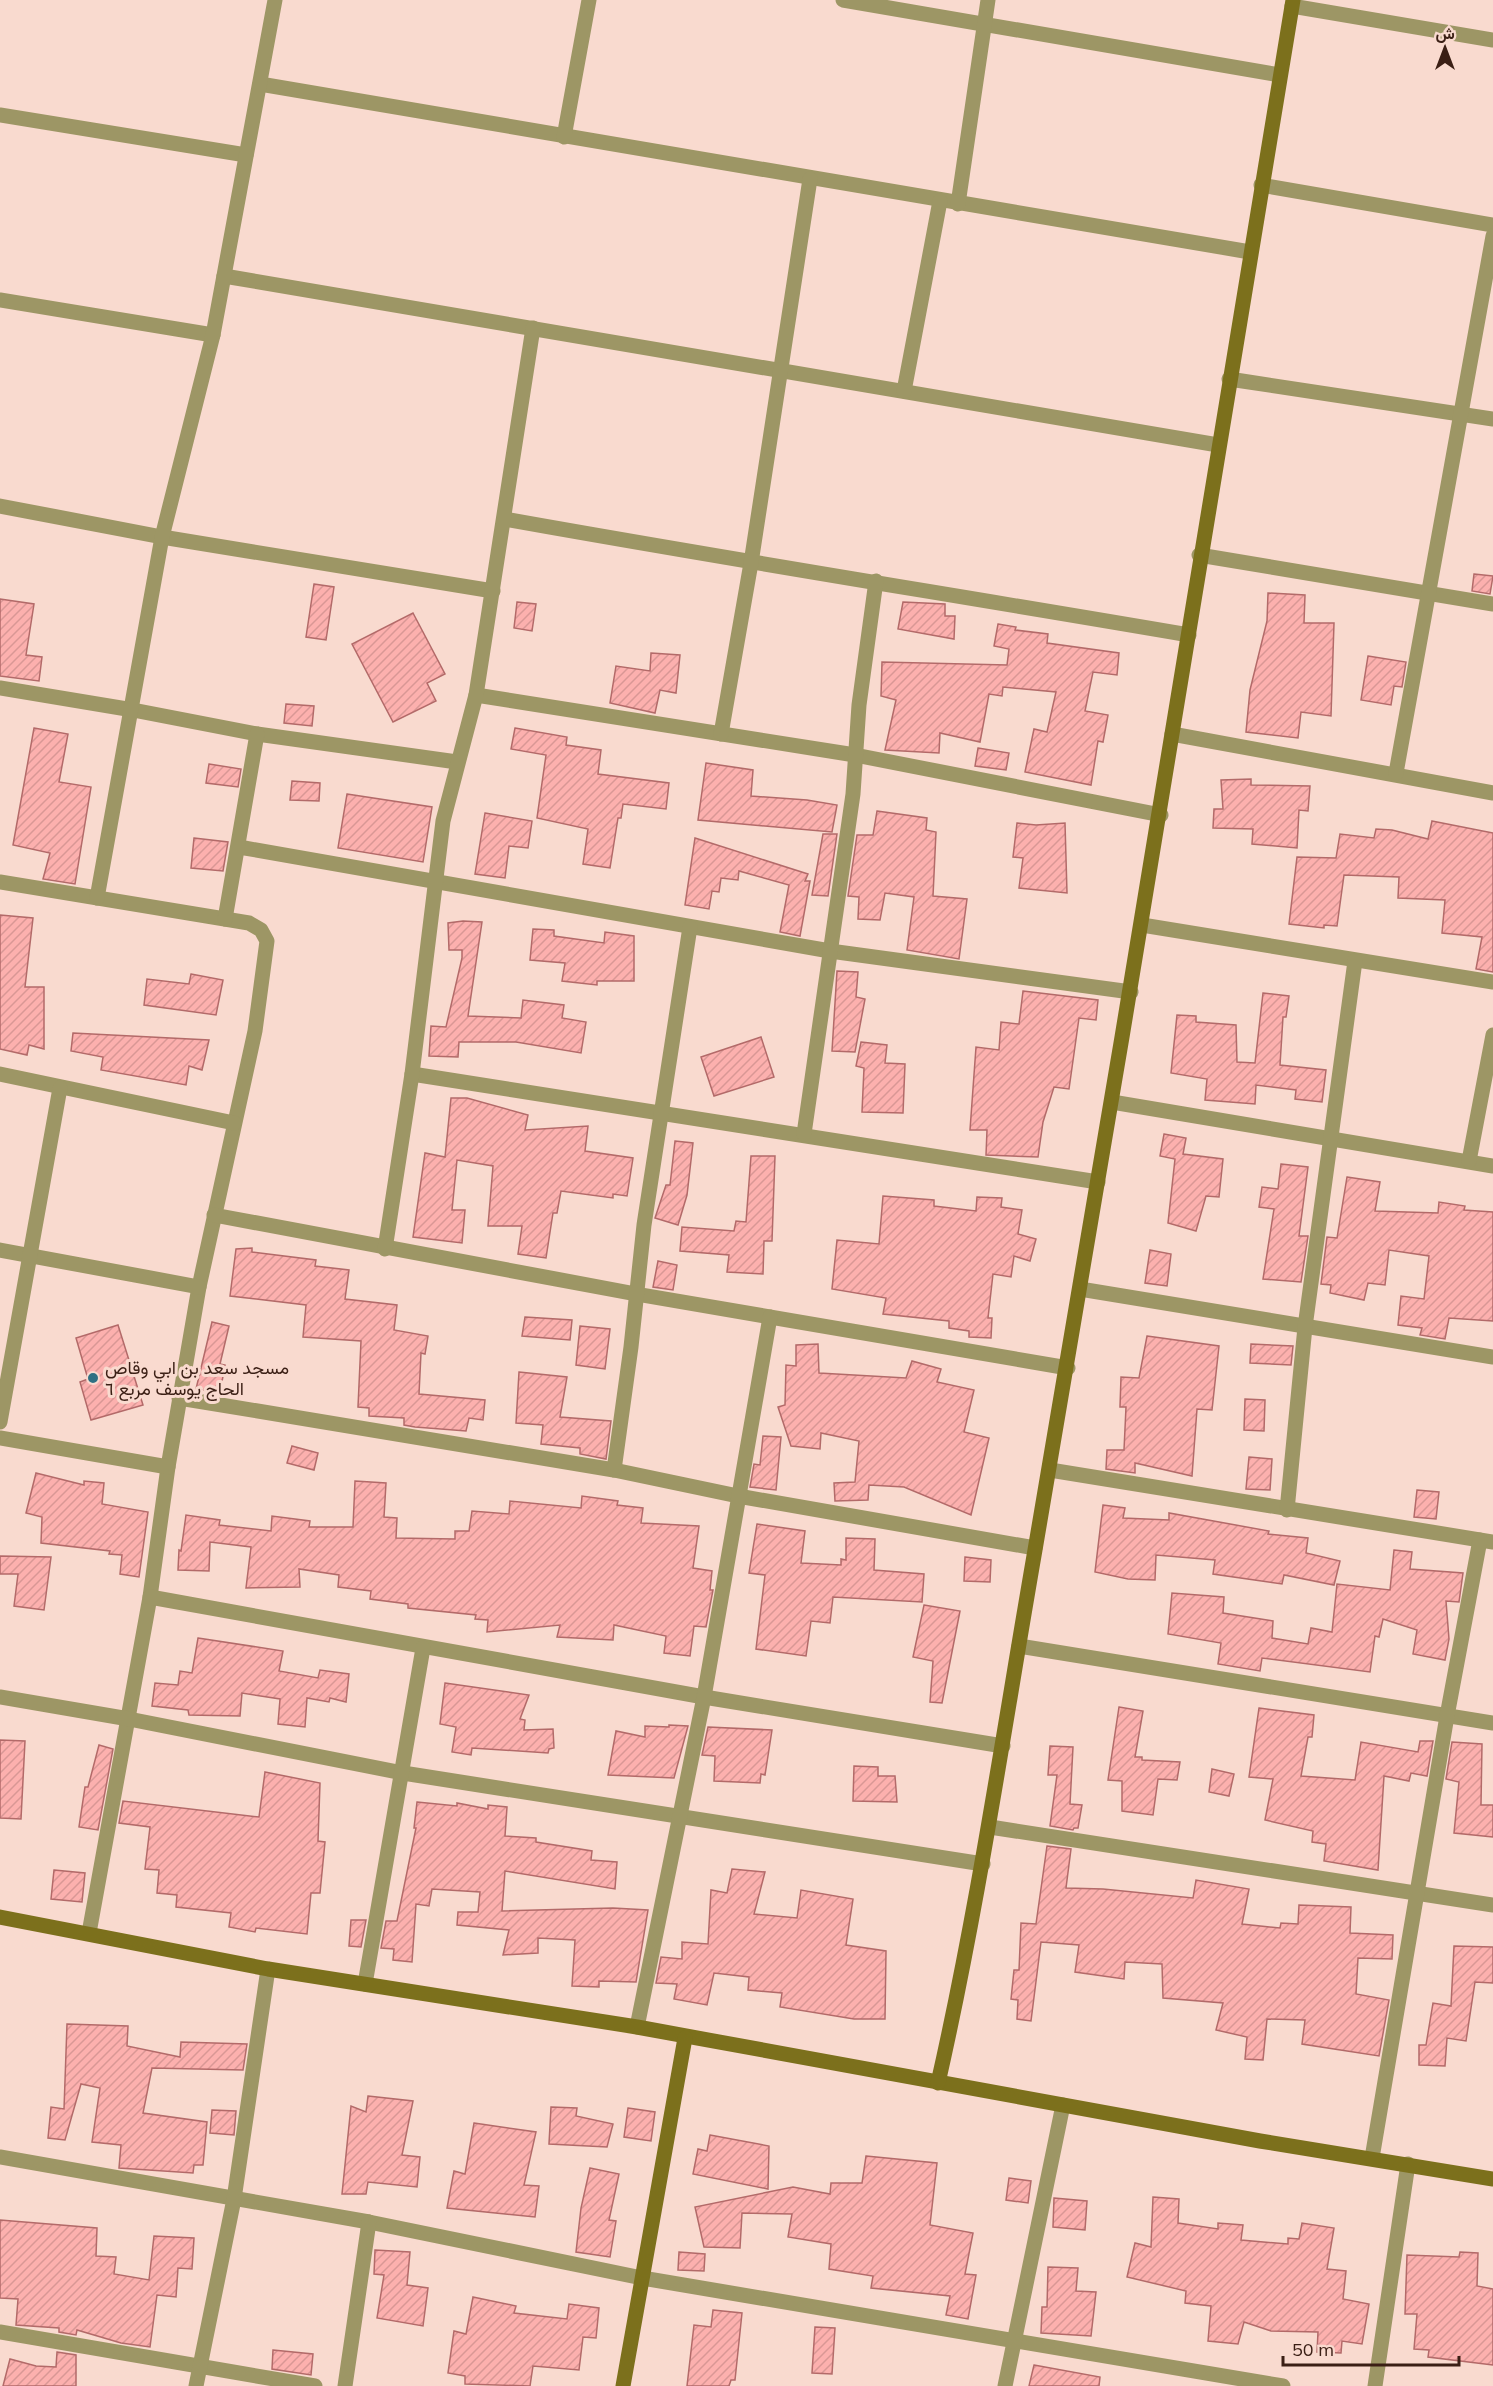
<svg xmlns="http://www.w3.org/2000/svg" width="1493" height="2386" font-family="Mulish,Vazirmatn,sans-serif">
<defs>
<pattern id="building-hatch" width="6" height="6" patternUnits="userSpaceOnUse" patternTransform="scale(1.5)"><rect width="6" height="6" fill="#fcb0ae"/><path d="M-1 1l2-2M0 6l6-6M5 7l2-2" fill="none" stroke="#d99795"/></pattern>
</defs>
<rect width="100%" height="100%" fill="#f9dacf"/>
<g fill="url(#building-hatch)" stroke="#b36a69" stroke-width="1.5">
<polygon points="1474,574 1493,576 1490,594 1472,591"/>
<polygon points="314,584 334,587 326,640 306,637"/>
<polygon points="1268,593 1305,595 1304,623 1334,623 1331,716 1301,712 1298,738 1246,732 1250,690 1267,621"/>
<polygon points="0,599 34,604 26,655 42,657 39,681 0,676"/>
<polygon points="517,602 536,604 532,631 514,628"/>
<polygon points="903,602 945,604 945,616 955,616 954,639 898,629"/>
<polygon points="413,613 445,674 427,683 436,701 393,722 352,644"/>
<polygon points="998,624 1016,627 1015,630 1048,634 1047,643 1119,653 1117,675 1093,672 1085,711 1108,715 1103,742 1098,741 1091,785 1025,772 1034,729 1047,732 1056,692 1003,687 1002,696 989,694 980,742 940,733 939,753 885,750 896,700 881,696 882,662 1007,665 1009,649 994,646"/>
<polygon points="651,653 680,655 676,693 660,690 655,713 610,703 616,666 650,671"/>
<polygon points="1368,656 1406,662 1402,687 1394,686 1391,705 1361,700"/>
<polygon points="286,704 314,706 312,726 284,723"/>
<polygon points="34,728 68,734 59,782 91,787 75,884 43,879 50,853 13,845"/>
<polygon points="515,728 567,737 566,745 601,750 598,774 669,783 666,809 623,804 621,818 618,818 610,868 583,864 588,829 537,818 546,755 511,749"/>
<polygon points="978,748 1009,753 1006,770 975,766"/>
<polygon points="706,763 753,770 751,796 807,800 837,805 832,832 698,820"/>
<polygon points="209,764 241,769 238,787 206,783"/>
<polygon points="1251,779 1251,785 1310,786 1308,811 1299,810 1297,848 1252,844 1253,829 1213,828 1214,809 1223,809 1221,780"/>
<polygon points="292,781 320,783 319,801 290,800"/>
<polygon points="347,794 432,807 423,862 338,848"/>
<polygon points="877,811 927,818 926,830 936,832 933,896 967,899 959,959 907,950 914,897 885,893 880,920 858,919 859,897 848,896 857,835 873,835"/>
<polygon points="485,813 532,821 528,848 509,846 505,878 475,874"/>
<polygon points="1432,821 1493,833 1493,972 1476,969 1482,937 1442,933 1445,900 1398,898 1399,877 1344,875 1337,926 1324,925 1324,928 1289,924 1297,857 1336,858 1340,834 1374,838 1376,829 1392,830 1428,839"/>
<polygon points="1017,823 1036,825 1065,823 1067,893 1019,888 1023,858 1013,857"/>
<polygon points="823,834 837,834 828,896 812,895"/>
<polygon points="194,838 228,842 223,871 191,868"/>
<polygon points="695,838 808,874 805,881 810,881 800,936 780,932 789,885 739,871 738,880 721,878 719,892 712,891 709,909 685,905"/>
<polygon points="0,915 33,918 25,987 44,987 44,1049 29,1045 27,1055 0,1049"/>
<polygon points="463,921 482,922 468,1016 521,1018 523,1000 564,1005 562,1018 586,1022 581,1053 516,1042 459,1042 458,1057 429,1056 431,1026 446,1027 462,958 462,950 449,950 448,923"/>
<polygon points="533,929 554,930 554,936 604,943 605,932 634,936 634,981 597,981 597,985 562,981 565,963 530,960"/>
<polygon points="837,971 858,972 856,997 865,999 855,1052 832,1051"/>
<polygon points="191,974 223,980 216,1015 144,1005 147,979 189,984"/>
<polygon points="1023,991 1098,1000 1096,1020 1079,1018 1069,1089 1054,1087 1043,1122 1038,1157 986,1155 987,1130 970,1130 976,1047 999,1050 1001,1022 1019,1024"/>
<polygon points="1263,993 1289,996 1286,1017 1283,1017 1280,1065 1326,1070 1322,1102 1295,1099 1296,1090 1256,1085 1255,1104 1205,1100 1207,1079 1171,1073 1177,1015 1196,1016 1196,1022 1236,1025 1237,1062 1255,1063"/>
<polygon points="73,1033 92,1034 209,1040 202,1070 189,1066 186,1085 101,1070 103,1057 71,1051"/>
<polygon points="761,1037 774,1077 714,1096 701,1057"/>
<polygon points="861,1042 887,1045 885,1063 905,1064 903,1113 862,1112 864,1068 856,1066"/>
<polygon points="451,1098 467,1098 528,1115 525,1130 588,1126 585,1151 633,1158 627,1196 613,1194 613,1198 561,1191 557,1213 553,1213 546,1258 518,1254 522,1226 488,1226 493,1166 457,1160 452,1210 465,1210 462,1243 413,1237 425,1153 445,1157"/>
<polygon points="1164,1134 1186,1138 1183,1154 1223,1159 1219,1197 1206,1196 1196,1231 1168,1223 1175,1159 1160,1156"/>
<polygon points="675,1141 693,1143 687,1195 678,1225 655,1218 666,1185 670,1185"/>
<polygon points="751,1156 775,1156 772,1241 764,1241 763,1274 727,1272 729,1255 680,1251 682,1227 734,1231 736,1221 746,1222"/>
<polygon points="1281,1164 1308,1167 1299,1236 1308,1236 1301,1282 1263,1279 1274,1209 1259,1207 1262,1187 1278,1189"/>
<polygon points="1347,1177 1380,1182 1375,1211 1438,1213 1439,1202 1465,1206 1464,1210 1493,1212 1493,1321 1449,1318 1445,1339 1420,1335 1422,1328 1398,1325 1401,1296 1424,1299 1429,1256 1389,1250 1385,1285 1368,1283 1364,1300 1330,1293 1331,1285 1321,1284 1327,1237 1337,1238"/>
<polygon points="883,1196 934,1200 934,1206 976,1211 977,1197 1002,1198 1001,1207 1022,1210 1018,1234 1036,1239 1030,1261 1014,1256 1011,1277 993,1274 988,1318 992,1318 991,1338 969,1337 969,1331 949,1328 949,1321 883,1314 886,1298 832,1289 837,1240 879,1244"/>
<polygon points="252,1248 252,1252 316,1260 315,1266 349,1270 345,1299 397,1305 394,1330 428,1336 425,1354 421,1353 419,1394 485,1400 483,1420 469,1418 466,1431 415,1427 404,1425 404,1418 369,1416 369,1408 358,1407 361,1341 303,1337 306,1305 230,1296 236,1249"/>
<polygon points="1150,1250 1171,1254 1167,1286 1145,1283"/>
<polygon points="658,1261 677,1265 673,1290 653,1287"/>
<polygon points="525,1317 572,1320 570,1340 522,1336"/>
<polygon points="212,1322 229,1326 220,1364 225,1365 220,1393 196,1389"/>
<polygon points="118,1325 143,1405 91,1420 80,1382 88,1379 76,1338"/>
<polygon points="580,1326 610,1329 605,1369 576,1365"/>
<polygon points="1147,1336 1219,1346 1212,1410 1197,1409 1192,1476 1135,1463 1135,1473 1106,1469 1107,1450 1124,1450 1126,1407 1120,1407 1121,1377 1139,1378"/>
<polygon points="818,1344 819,1373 906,1378 912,1361 941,1369 937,1382 974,1390 964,1432 989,1438 971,1515 904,1487 869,1485 868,1500 835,1501 834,1483 855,1482 859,1441 821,1433 820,1449 791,1446 778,1407 785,1405 786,1365 796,1366 796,1345"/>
<polygon points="1251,1344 1293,1346 1291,1365 1250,1363"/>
<polygon points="519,1372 567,1377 560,1417 611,1421 606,1459 580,1454 580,1448 541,1444 543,1425 516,1423"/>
<polygon points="1245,1399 1265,1400 1264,1431 1244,1430"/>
<polygon points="763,1436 781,1437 776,1490 750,1487 754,1464 760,1465"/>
<polygon points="292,1446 318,1453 314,1470 287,1463"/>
<polygon points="1249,1457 1272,1459 1270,1490 1246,1489"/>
<polygon points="36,1473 84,1485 84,1481 104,1483 102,1504 148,1512 139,1577 120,1574 122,1555 109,1554 110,1551 41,1543 42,1517 26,1513"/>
<polygon points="355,1481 386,1483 384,1517 397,1518 396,1538 455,1539 455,1531 469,1531 472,1511 509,1514 510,1501 581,1508 582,1496 618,1501 617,1505 643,1508 641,1523 699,1526 693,1568 712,1571 710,1590 713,1590 706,1627 694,1626 690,1656 664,1653 666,1636 614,1625 613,1640 557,1637 560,1625 487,1632 488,1620 475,1619 476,1615 408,1608 408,1604 370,1599 371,1591 338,1587 339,1575 299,1569 300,1587 246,1588 251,1547 210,1542 209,1571 178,1570 179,1550 181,1551 186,1515 220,1520 219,1525 271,1531 272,1516 310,1521 309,1527 353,1527"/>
<polygon points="1417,1490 1439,1492 1436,1519 1414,1517"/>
<polygon points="1103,1505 1125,1508 1123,1518 1169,1520 1169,1513 1269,1531 1268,1534 1308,1538 1306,1553 1340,1561 1334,1585 1284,1575 1282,1584 1213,1574 1215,1560 1156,1555 1155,1580 1128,1579 1095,1572"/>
<polygon points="757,1524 805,1531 801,1563 841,1565 841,1559 846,1560 846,1538 875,1539 874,1570 924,1574 922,1602 833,1597 830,1623 811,1621 806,1656 756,1649 765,1575 749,1573"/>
<polygon points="1394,1550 1412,1552 1410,1569 1463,1573 1459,1602 1446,1601 1449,1639 1445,1660 1413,1654 1417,1630 1383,1619 1379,1637 1375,1636 1370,1672 1262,1658 1260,1671 1218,1664 1221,1643 1168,1634 1172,1593 1224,1597 1223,1613 1273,1621 1272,1638 1308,1644 1311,1628 1332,1632 1337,1584 1390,1590"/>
<polygon points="0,1556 51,1557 44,1610 14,1606 18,1574 0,1574"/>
<polygon points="965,1557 991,1560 990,1582 964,1581"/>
<polygon points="924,1605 960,1611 942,1703 930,1702 933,1661 913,1657"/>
<polygon points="198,1638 283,1651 279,1671 318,1678 320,1670 349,1674 346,1702 330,1698 329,1702 307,1698 305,1727 278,1724 280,1699 242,1693 240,1716 189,1715 188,1710 152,1706 155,1683 178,1685 180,1671 192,1673"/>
<polygon points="445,1683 529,1695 520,1719 525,1720 524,1730 553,1729 554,1748 549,1749 548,1753 472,1748 471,1755 452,1752 456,1727 440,1724"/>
<polygon points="1119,1707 1143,1711 1135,1757 1142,1757 1142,1760 1180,1762 1177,1780 1158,1779 1153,1815 1122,1811 1122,1781 1108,1780"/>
<polygon points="1259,1708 1314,1715 1312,1737 1308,1737 1301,1776 1355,1780 1361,1742 1418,1752 1420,1741 1433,1741 1427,1776 1411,1773 1409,1781 1384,1776 1378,1870 1324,1861 1326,1844 1312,1842 1313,1831 1265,1820 1273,1779 1249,1777"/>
<polygon points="669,1725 688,1726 674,1778 608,1775 616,1731 645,1737 645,1726 669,1727"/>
<polygon points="708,1727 772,1730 765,1775 761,1774 760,1783 714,1781 715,1756 702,1755"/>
<polygon points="0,1740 25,1741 21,1819 0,1818"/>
<polygon points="1452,1742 1482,1744 1481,1805 1493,1805 1493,1837 1454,1833 1459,1782 1446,1779"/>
<polygon points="99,1745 113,1749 98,1830 79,1827 85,1787 88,1787"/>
<polygon points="1050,1746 1073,1747 1070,1804 1082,1805 1078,1828 1074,1828 1073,1830 1050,1826 1057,1775 1048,1775"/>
<polygon points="854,1766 878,1767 878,1776 895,1776 897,1802 853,1801"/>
<polygon points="1212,1769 1234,1774 1229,1796 1209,1792"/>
<polygon points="265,1772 320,1783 318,1841 325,1842 320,1893 311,1893 307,1934 256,1928 255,1932 229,1927 231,1913 176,1907 177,1895 157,1893 159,1870 145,1869 150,1827 119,1823 123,1801 259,1817"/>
<polygon points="417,1802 457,1806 457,1803 488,1809 488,1805 507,1807 505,1836 536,1838 536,1842 592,1851 591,1860 617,1862 615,1889 505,1871 502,1911 613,1908 648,1910 636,1982 599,1981 599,1987 572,1986 575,1940 538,1938 538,1953 503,1955 509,1930 457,1925 458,1912 478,1912 480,1892 432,1889 429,1906 416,1904 412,1962 393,1960 394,1949 381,1948 386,1921 397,1921 416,1828 414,1828"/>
<polygon points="1047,1846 1071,1849 1066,1888 1103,1889 1193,1898 1196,1880 1249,1889 1242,1924 1280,1928 1281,1923 1298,1924 1299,1905 1351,1907 1350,1933 1393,1935 1392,1959 1358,1958 1356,1994 1389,2000 1379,2056 1302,2044 1305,2020 1267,2019 1263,2060 1245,2059 1247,2037 1216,2030 1223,2003 1163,1998 1162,1964 1125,1962 1124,1979 1075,1972 1079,1945 1041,1942 1031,2021 1017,2019 1018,2000 1011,1999 1014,1970 1019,1970 1021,1923 1036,1924"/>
<polygon points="732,1869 765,1872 754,1914 797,1918 801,1890 853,1899 846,1945 886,1951 885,2019 854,2019 780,2007 782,1993 748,1990 749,1977 714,1973 707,2005 674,1999 677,1984 656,1983 661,1957 682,1959 682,1942 708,1944 711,1890 727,1893"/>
<polygon points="54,1870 85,1873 82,1902 51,1899"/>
<polygon points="351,1920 366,1920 361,1947 349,1946"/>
<polygon points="1454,1946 1493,1947 1493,1983 1475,1982 1466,2041 1447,2038 1445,2066 1419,2065 1419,2045 1426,2045 1433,2003 1451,2006"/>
<polygon points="67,2024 128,2026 127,2046 180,2057 181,2042 247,2044 243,2070 152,2068 143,2113 207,2122 203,2165 194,2165 193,2173 119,2168 121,2145 92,2142 100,2088 81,2084 65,2140 48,2138 51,2107 64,2109"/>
<polygon points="368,2096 413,2101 402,2155 420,2157 417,2187 368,2182 366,2194 342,2194 351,2106 366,2112"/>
<polygon points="551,2107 577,2108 576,2116 613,2124 607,2147 549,2144"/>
<polygon points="628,2108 655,2112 651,2141 624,2137"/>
<polygon points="212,2110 236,2111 234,2135 210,2133"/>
<polygon points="474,2123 536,2132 524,2185 539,2186 535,2217 447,2208 454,2171 465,2174"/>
<polygon points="710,2135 769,2146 768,2189 693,2174 698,2149 707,2151"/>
<polygon points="866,2156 937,2163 930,2225 973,2233 965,2274 976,2275 968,2319 946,2315 950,2296 871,2288 873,2276 829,2269 831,2244 788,2237 792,2214 742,2213 740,2248 704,2247 695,2207 793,2187 830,2194 831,2183 862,2183"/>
<polygon points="590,2168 619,2174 609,2220 616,2221 610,2257 576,2252 581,2208"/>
<polygon points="1009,2178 1031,2181 1028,2203 1006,2200"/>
<polygon points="1153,2197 1179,2199 1178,2223 1218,2229 1218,2223 1243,2225 1241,2240 1288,2244 1288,2238 1299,2239 1302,2223 1334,2228 1327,2269 1346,2271 1343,2299 1369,2304 1362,2344 1342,2341 1341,2353 1317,2352 1318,2332 1271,2331 1244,2322 1238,2344 1208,2341 1211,2306 1185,2303 1186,2291 1127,2277 1135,2243 1151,2247"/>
<polygon points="1054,2198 1087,2201 1085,2230 1053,2227"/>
<polygon points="0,2220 97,2228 96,2256 116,2257 114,2274 149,2280 154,2236 194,2238 192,2269 178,2268 176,2297 157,2295 150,2347 121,2343 77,2330 76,2335 59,2332 59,2328 16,2325 18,2299 0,2298"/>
<polygon points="375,2250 410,2252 407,2285 428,2288 423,2326 377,2318 384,2275 374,2274"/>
<polygon points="679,2252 705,2254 704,2271 678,2270"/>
<polygon points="1460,2252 1478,2253 1477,2286 1493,2289 1493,2365 1428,2357 1429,2350 1414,2349 1417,2314 1405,2314 1407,2255 1459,2257"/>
<polygon points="1048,2267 1078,2268 1076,2291 1096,2292 1091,2336 1041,2333 1042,2307 1047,2307"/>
<polygon points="473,2297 516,2306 514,2313 567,2319 569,2304 599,2308 596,2338 583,2337 579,2370 533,2366 530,2386 465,2384 465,2376 448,2373 454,2331 466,2334"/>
<polygon points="713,2310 742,2313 735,2380 731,2380 729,2386 687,2386 694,2325 711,2327"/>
<polygon points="815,2327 835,2328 832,2374 812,2373"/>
<polygon points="273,2350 313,2354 311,2375 272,2369"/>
<polygon points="57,2352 76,2355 76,2386 3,2386 10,2359 36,2366 56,2367"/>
<polygon points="1034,2365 1100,2377 1099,2386 1029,2386"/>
</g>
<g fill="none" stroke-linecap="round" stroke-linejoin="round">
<g stroke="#9d9665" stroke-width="15">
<polyline points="843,0 1280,75"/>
<polyline points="1292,6 1493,40"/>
<polyline points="260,84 1250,252"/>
<polyline points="0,115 246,155"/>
<polyline points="564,137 589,0"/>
<polyline points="1261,185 1493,225"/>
<polyline points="958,204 988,0"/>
<polyline points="224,276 1218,445"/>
<polyline points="0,300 213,335"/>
<polyline points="1229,379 1493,419"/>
<polyline points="904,391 940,201"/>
<polyline points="0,506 162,537 493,591"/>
<path d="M504 519C732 560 961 596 1189 635"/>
<polyline points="1199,555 1493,604"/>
<polyline points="0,688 133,710 257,734 457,762"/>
<polyline points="476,695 855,755 1161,815"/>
<polyline points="721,734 751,563 810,179"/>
<polyline points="1172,734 1493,793"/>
<polyline points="1396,773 1493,236"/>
<polyline points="239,847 830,951 1131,992"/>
<polyline points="0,882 249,923 261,930 267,941 255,1031 199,1287 168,1467 150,1597 89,1933"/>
<polyline points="97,898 162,537 213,335 275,0"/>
<polyline points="225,919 257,734"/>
<polyline points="1142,925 1493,982"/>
<polyline points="0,1074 234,1123"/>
<polyline points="412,1074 1098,1182"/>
<polyline points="1112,1102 1493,1166"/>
<polyline points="804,1134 853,794 859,705 876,581"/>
<polyline points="1469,1161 1493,1035"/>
<polyline points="214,1215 636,1294 1068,1368"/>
<polyline points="385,1249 412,1074 443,821 476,695 533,328"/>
<polyline points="0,1250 199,1287"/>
<polyline points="1080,1289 1493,1357"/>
<polyline points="179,1398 614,1470 738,1496 1035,1548"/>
<polyline points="0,1422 60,1088"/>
<polyline points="0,1438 168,1467"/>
<polyline points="614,1470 631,1347 644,1225 690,927"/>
<polyline points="1050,1470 1493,1542"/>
<polyline points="1287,1510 1305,1327 1355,961"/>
<polyline points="150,1597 704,1697 1003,1746"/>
<polyline points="1019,1646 1493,1723"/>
<polyline points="0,1697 129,1719 403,1773 983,1864"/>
<polyline points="990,1827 1493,1905"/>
<polyline points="365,1984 423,1648"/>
<polyline points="637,2027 704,1697 770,1317"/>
<polyline points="0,2157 369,2222 642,2278 1283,2386"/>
<polyline points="1372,2158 1447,1716 1480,1540"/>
<polyline points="0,2332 315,2386"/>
<polyline points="196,2386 234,2199 268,1969"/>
<polyline points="345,2386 369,2222"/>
<polyline points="1005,2386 1063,2105"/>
<polyline points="1375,2386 1408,2164"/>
</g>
<g stroke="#7c701c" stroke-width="15">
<polyline points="0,1917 268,1969 637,2027 1260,2141 1493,2179"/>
<path d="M938 2083C978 1907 1004 1728 1035 1550 1125 1034 1206 517 1293 0"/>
<polyline points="623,2386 685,2038"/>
</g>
</g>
<circle fill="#2f7083" stroke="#f9dacf" stroke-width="2" cx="93" cy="1378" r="6"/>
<g text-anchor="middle" stroke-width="6" stroke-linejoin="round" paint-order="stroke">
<g font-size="18" fill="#3b1f15" stroke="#f9dacf" text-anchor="start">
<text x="105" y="1374">مسجد سعد بن ابي وقاص<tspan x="105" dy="21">الحاج يوسف مربع ٦</tspan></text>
</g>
</g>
<g transform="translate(1445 48)" stroke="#f9dacf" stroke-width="4.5" paint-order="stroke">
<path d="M0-4.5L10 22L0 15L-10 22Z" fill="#3b1f15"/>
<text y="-9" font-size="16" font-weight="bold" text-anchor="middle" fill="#3b1f15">ش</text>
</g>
<path d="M1283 2356v9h176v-9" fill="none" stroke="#3b1f15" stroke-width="3"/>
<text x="1292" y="2356" font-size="18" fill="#3b1f15" stroke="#f9dacf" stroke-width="4.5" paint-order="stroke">50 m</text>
</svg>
